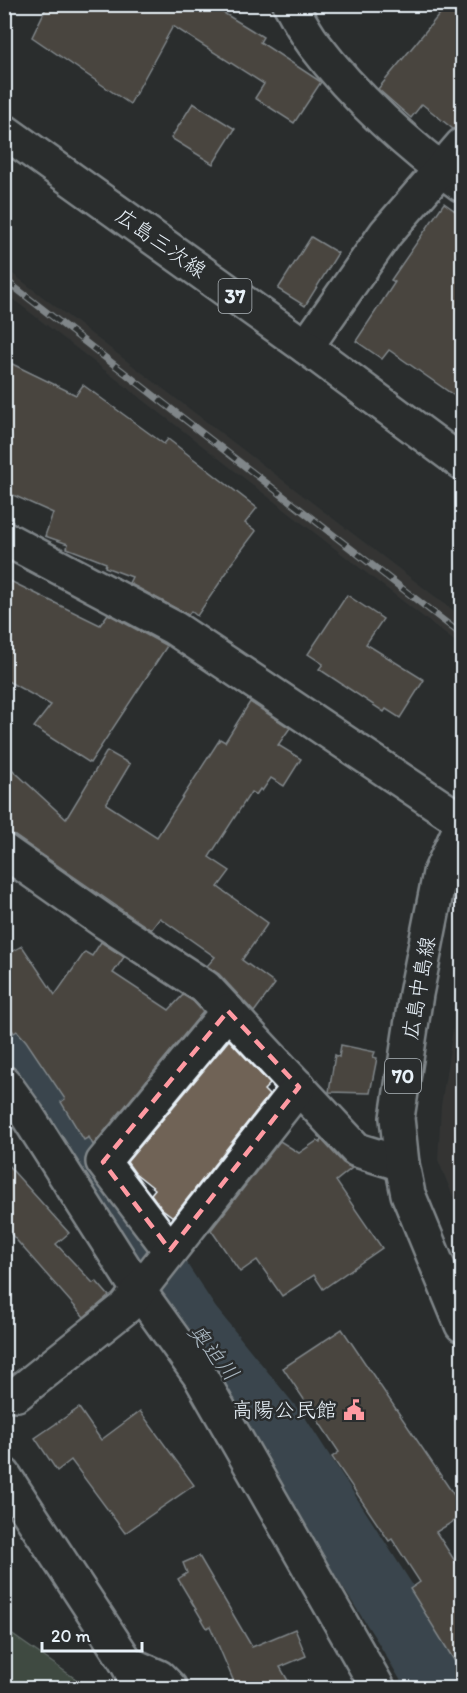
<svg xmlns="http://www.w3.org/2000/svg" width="467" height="1693" font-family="Itim,'Klee One',sans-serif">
<rect width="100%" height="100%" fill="#2a2d2e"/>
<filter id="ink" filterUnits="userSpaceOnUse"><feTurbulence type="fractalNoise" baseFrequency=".0167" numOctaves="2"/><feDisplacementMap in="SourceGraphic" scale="12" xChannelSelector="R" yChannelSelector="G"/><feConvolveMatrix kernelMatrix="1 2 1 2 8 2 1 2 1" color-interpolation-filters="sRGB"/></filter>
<g filter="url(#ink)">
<g fill="#3f3d3a">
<polygon points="5,268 462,617 462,647 5,293"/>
<polygon points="462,970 462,1218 438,1160 441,1106"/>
</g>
<polygon fill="#5a6e5a" stroke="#a1b0a9" stroke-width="1.5" points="4,1629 80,1682 85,1688 5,1688"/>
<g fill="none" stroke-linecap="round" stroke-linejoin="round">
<polyline stroke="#4f6473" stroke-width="60" points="4,1047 48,1108 192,1326 282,1437 402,1624 440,1688"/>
</g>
<g fill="#706356" stroke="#e8f1f8" stroke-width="1.5">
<polygon points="48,4 209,4 263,37 260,42 321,82 294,123 255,98 264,84 173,26 130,104 32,37"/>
<polygon points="448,4 462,4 462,127 453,129 422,104 411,118 378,89"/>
<polygon points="193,103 235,129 213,164 171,138"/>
<polygon points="444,203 462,216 462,401 389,350 382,359 356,341 395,282 391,280"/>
<polygon points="311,237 338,253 305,306 278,289"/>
<polygon points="4,360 76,395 83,385 164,444 168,439 257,508 245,523 256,531 228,568 229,569 197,616 191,611 188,615 129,583 132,577 105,567 106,563 67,548 68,544 45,536 53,513 4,491"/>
<polygon points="4,578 100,625 108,614 167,646 90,763 34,727 51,705 4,679"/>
<polygon points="347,595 383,619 366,644 424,680 400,718 386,709 384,712 319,669 323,664 308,654"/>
<polygon points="250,702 290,728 278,745 301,759 284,786 271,778 262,791 260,789 256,795 251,792 209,857 230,871 218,887 268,923 242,960 275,984 254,1012 219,974 207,966 215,957 160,918 151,930 15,836 4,832 4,762 66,819 107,751 130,764 106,804 157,837 220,739 225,742"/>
<polygon points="101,942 124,957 113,973 169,1010 183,995 193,1001 203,1012 93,1145 89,1137 84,1140 61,1102 65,1099 26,1041 17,1031 14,1033 4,1018 4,956 22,946 55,995 85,952 92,956"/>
<polygon points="229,1040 270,1084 264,1090 269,1095 173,1217 161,1208 151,1194 155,1189 135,1173 127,1162"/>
<polygon points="341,1045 375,1052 373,1057 377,1058 370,1093 329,1092 335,1055 339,1057"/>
<polygon points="321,1139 343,1163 352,1168 336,1181 382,1248 323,1289 314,1275 282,1296 257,1260 240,1272 211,1230 280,1141 299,1153 317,1141 320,1143"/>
<polygon points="4,1161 69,1233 56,1244 93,1283 96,1281 109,1296 84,1317 4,1226"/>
<polygon points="342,1329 462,1507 462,1516 436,1532 462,1572 462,1673 410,1589 420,1582 392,1539 389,1541 332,1457 339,1452 283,1368"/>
<polygon points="79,1408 101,1440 140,1411 194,1485 125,1533 71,1460 57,1471 35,1438"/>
<polygon points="199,1556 252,1647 295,1629 306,1656 280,1667 293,1689 237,1689 210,1626 207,1628 178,1579 187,1573 183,1563"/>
</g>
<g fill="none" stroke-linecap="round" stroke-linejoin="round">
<defs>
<g id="minor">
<path d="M290 4C298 18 305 32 314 44 353 96 410 148 462 185"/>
<polyline points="306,347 386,233 462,145"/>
<polyline points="4,538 174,628 462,821"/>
<polyline points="4,851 105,922 205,987 357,1150 402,1164"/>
<polyline points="4,1083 27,1115 139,1291 200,1376 378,1688"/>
<polyline points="170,1250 103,1162 228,1011"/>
<polyline points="4,1393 17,1394 126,1307 299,1087"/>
<polyline points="4,1475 127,1663 140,1688"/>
<polyline points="127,1663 159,1677 170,1688"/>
</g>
<g id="major">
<polyline points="4,131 306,347 462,463"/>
<polyline points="462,824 440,873 416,994 397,1118 402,1164 408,1194 462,1325"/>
</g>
</defs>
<use href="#minor" stroke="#e8f1f8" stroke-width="38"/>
<use href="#major" stroke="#e8f1f8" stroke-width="38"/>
<use href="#minor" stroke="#2a2d2e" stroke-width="33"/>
<use href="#major" stroke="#2a2d2e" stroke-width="33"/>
<defs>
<polyline id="rail" points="4,279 462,635"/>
</defs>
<use href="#rail" stroke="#e8f1f8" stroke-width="7"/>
<use href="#rail" stroke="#2a2d2e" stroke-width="4.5" stroke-dasharray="14" stroke-linecap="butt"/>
</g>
</g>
<path d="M0 0H467V1693H0ZM228 1011 299 1087 170 1250 103 1162Z" fill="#2a2d2e" fill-opacity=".55" fill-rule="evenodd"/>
<path fill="none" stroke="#ff9aa2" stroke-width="4.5" stroke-dasharray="12 8" stroke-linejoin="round" d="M228 1011 299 1087 170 1250 103 1162Z"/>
<defs>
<symbol id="civic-bare" viewBox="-9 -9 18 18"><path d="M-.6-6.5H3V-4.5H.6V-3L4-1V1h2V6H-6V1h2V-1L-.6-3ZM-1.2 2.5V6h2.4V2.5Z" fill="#ff9aa2" stroke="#2a2d2e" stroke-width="2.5" paint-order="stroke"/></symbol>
</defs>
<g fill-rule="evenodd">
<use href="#civic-bare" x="339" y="1395" width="30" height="30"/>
</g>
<g text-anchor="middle" stroke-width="5" stroke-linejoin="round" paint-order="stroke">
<g fill="#2a2d2e" stroke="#afb6bb" stroke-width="1.5">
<rect x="218.5" y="279" width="33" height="34" rx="4.5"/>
<rect x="385" y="1059" width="36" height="34" rx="4.5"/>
</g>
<g font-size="20" font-weight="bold" fill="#e8f1f8">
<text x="235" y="303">37</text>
<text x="403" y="1083">70</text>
</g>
<g font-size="21" fill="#e8f1f8" stroke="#2a2d2e">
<text transform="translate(161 243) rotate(35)" y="7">広島三次線</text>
<text transform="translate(419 988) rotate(-80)" y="7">広島中島線</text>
</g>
<g font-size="21" fill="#e8f1f8" stroke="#2a2d2e" text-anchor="end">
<text x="337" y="1417">高陽公民館</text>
</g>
<g font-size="22" font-style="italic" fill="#abb9c3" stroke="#2a2d2e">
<text transform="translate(214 1352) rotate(51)" y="8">奥迫川</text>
</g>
</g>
<rect width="467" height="1693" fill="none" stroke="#2a2d2e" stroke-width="24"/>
<rect x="12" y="12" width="443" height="1669" fill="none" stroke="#e8f1f8" stroke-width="2" filter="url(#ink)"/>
<path d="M42 1642v9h100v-9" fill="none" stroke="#e8f1f8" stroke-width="3"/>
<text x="51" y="1642" font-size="18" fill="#e8f1f8" stroke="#2a2d2e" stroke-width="4.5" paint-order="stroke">20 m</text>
</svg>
